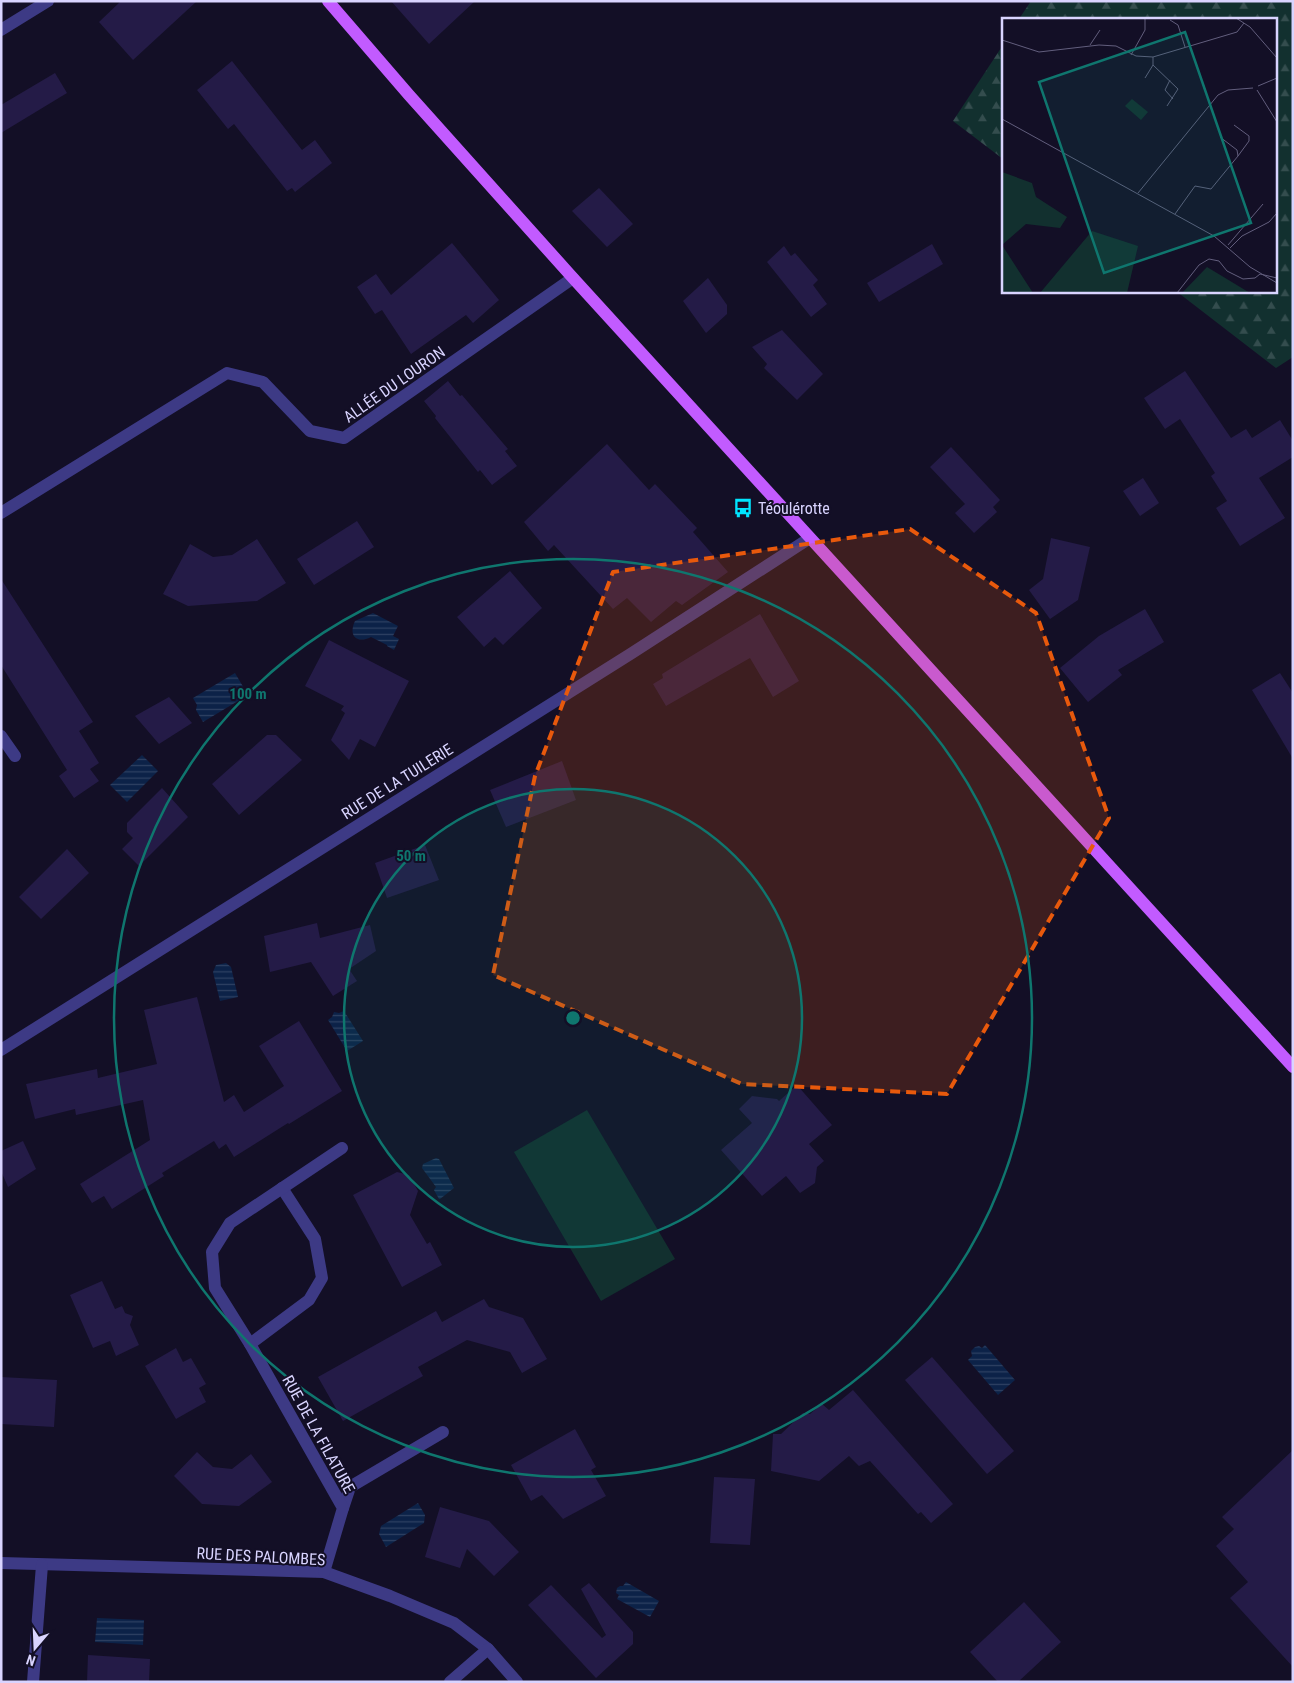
<svg xmlns="http://www.w3.org/2000/svg" width="1294" height="1683" font-family="'Roboto Condensed',sans-serif">
<defs>
<pattern id="forest-firs" width="22" height="20" patternUnits="userSpaceOnUse" patternTransform="scale(1.25)"><rect width="22" height="20" fill="#12302f"/><path d="M5 1l3.5 6h-7zM16 11l3.5 6h-7z" fill="#344d4e"/></pattern>
<pattern id="water-rules" width="6" height="5" patternUnits="userSpaceOnUse" patternTransform="scale(1.25)"><rect width="6" height="5" fill="#0c2248"/><path d="M0 2.5h6" fill="none" stroke="#2f4163"/></pattern>
</defs>
<rect width="100%" height="100%" fill="#130f26"/>
<g fill="url(#forest-firs)">
<polygon points="1031,1 1293,1 1293,357 1276,368 1176,291 1275,291 1275,19 1019,19"/>
<polygon points="1003,45 1003,159 953,121"/>
</g>
<polygon fill="#12302f" points="587,1110 675,1259 601,1301 514,1152"/>
<g fill="url(#water-rules)">
<path d="M373 613 398 626 393 636 399 639 394 650 387 646V645L371 637C357 644 348 636 355 621Z"/>
<polygon points="235,673 248,695 203,722 196,710 197,705 193,698"/>
<polygon points="142,755 158,771 127,802 110,785"/>
<polygon points="226,963 231,967 238,997 220,1001 213,972 216,965"/>
<polygon points="344,1011 363,1041 347,1051 328,1020 332,1017 334,1012 339,1013"/>
<polygon points="436,1158 439,1159 454,1188 440,1199 439,1199 434,1190 436,1187 422,1168 423,1164"/>
<polygon points="985,1345 1015,1380 998,1395 968,1360 972,1356 971,1351 975,1347 979,1346 982,1348"/>
<polygon points="418,1503 425,1515 424,1523 386,1547 379,1534 381,1526"/>
<polygon points="626,1582 659,1601 650,1617 617,1599 619,1595 616,1593 617,1588 620,1586 623,1586"/>
<polygon points="97,1618 144,1620 143,1645 95,1642"/>
</g>
<g fill="#241b47">
<polygon points="121,1 197,1 133,60 99,22"/>
<polygon points="391,1 475,1 429,44"/>
<polygon points="232,61 302,150 315,140 332,163 295,192 292,188 287,191 234,124 228,129 197,90"/>
<polygon points="55,73 67,93 1,133 1,105"/>
<polygon points="599,188 633,224 607,247 572,211"/>
<polygon points="452,243 499,300 473,323 466,315 411,354 382,310 375,314 357,287 376,274 391,295"/>
<polygon points="932,244 943,264 879,302 867,283"/>
<polygon points="784,246 791,256 795,253 818,280 813,285 827,304 811,317 767,262"/>
<polygon points="708,278 727,305 727,314 706,333 683,301"/>
<polygon points="782,330 823,374 797,400 764,368 767,364 752,347"/>
<polygon points="1185,371 1231,438 1246,429 1252,438 1280,420 1293,441 1293,457 1259,478 1285,518 1240,546 1216,508 1227,501 1211,476 1215,473 1180,419 1165,429 1144,398"/>
<polygon points="448,381 460,396 462,395 508,449 505,451 517,466 492,485 480,470 478,472 435,418 436,416 424,401"/>
<polygon points="607,444 649,490 655,484 697,528 693,532 728,572 682,605 676,601 651,622 627,598 613,609 554,545 548,551 524,522"/>
<polygon points="951,447 1000,500 993,507 997,512 974,533 955,513 965,504 930,467"/>
<polygon points="1143,478 1159,503 1140,516 1123,491"/>
<polygon points="357,521 374,547 314,585 297,559"/>
<polygon points="1051,538 1090,547 1078,600 1050,619 1029,590 1043,579"/>
<polygon points="257,539 286,583 257,601 188,606 163,594 190,544 213,557 232,555"/>
<polygon points="510,571 542,608 503,645 495,637 484,647 457,617"/>
<polygon points="1,579 93,722 79,731 99,763 90,769 99,781 74,798 59,776 67,770 1,665"/>
<polygon points="1145,609 1164,642 1118,670 1122,675 1088,702 1060,668 1099,636"/>
<polygon points="760,614 799,681 773,697 750,658 666,706 653,684 663,678 662,674"/>
<polygon points="329,640 409,681 375,747 360,739 349,760 331,740 345,713 341,710 344,706 305,686"/>
<polygon points="1280,673 1293,693 1293,759 1252,690"/>
<polygon points="169,697 192,723 159,744 135,716"/>
<polygon points="267,735 276,735 302,760 239,815 212,784"/>
<polygon points="562,761 576,800 506,827 490,790"/>
<polygon points="162,788 188,817 139,866 122,849 133,838 127,832 127,823"/>
<polygon points="425,845 439,880 387,898 375,863"/>
<polygon points="67,849 89,873 41,919 19,897"/>
<polygon points="317,923 320,938 370,925 376,951 349,969 357,981 333,996 311,962 270,972 264,936"/>
<polygon points="197,997 224,1102 234,1095 244,1112 284,1086 259,1046 299,1021 342,1091 289,1124 288,1123 234,1157 226,1144 219,1149 214,1141 162,1173 164,1176 112,1209 104,1196 92,1203 80,1184 150,1140 143,1100 76,1115 75,1109 35,1119 26,1084 97,1069 98,1078 157,1064 144,1010"/>
<polygon points="797,1085 832,1125 809,1144 824,1161 817,1167 815,1183 800,1193 786,1176 762,1196 721,1150 752,1123 739,1109 752,1096 777,1099 779,1101"/>
<polygon points="23,1141 36,1169 8,1187 1,1171 1,1151"/>
<polygon points="397,1172 409,1175 418,1191 410,1215 427,1244 430,1242 442,1265 402,1287 353,1195"/>
<polygon points="102,1281 115,1309 122,1306 125,1313 133,1316 130,1325 139,1345 116,1356 110,1341 93,1348 70,1295"/>
<polygon points="484,1299 489,1307 523,1318 547,1359 522,1373 510,1352 467,1340 418,1367 423,1376 343,1421 318,1377 436,1311 442,1322"/>
<polygon points="176,1348 183,1362 191,1358 206,1384 199,1388 206,1402 176,1419 145,1366"/>
<polygon points="932,1357 1014,1451 987,1474 905,1380"/>
<polygon points="1,1377 57,1380 54,1427 1,1424"/>
<polygon points="853,1390 953,1504 931,1523 921,1512 918,1514 870,1461 859,1466 849,1456 819,1481 771,1471 773,1434 781,1434 803,1413 810,1414 822,1404 829,1410"/>
<polygon points="575,1429 596,1467 591,1470 606,1496 563,1519 542,1495 531,1501 511,1465"/>
<polygon points="1293,1450 1293,1667 1230,1598 1248,1582 1216,1546 1234,1529 1222,1517"/>
<polygon points="197,1452 213,1467 232,1469 251,1454 272,1482 239,1506 202,1504 174,1476"/>
<polygon points="714,1477 755,1479 750,1545 710,1543"/>
<polygon points="440,1507 489,1521 519,1552 494,1576 467,1549 460,1568 425,1557"/>
<polygon points="589,1583 633,1632 633,1644 596,1678 528,1605 551,1585 602,1638 606,1635 581,1589"/>
<polygon points="1024,1602 1061,1642 1018,1682 998,1682 970,1652"/>
<polygon points="88,1655 150,1659 149,1682 87,1682"/>
</g>
<g fill="none" stroke-linecap="round" stroke-linejoin="round">
<polyline stroke="#3d3a85" stroke-width="12" points="1,30 48,1"/>
<g stroke="#3d3a85" stroke-width="12">
<polyline points="1,513 227,373 263,382 310,431 344,438 573,278"/>
<polyline points="1,736 15,756"/>
<polyline points="1,1050 632,653 810,538"/>
<polyline points="250,1344 309,1300 322,1278 315,1239 282,1188"/>
<polyline points="343,1508 350,1487 443,1432"/>
<polyline points="1,1563 324,1572 390,1596 454,1623 488,1649 517,1682"/>
<polyline points="324,1572 343,1508 250,1344 215,1288 212,1252 230,1223 342,1148"/>
<polyline points="33,1682 42,1565"/>
<polyline points="450,1682 488,1649"/>
</g>
<polyline stroke="#c25bff" stroke-width="12" points="328,1 409,95 573,278 1293,1067"/>
</g>
<path fill="#e8590c" fill-opacity="0.2" stroke="#e8590c" stroke-width="4" stroke-dasharray="10 6" stroke-linejoin="round" d="M910 529 1036 613 1109 818 947 1094 742 1084 493 975 535 776 613 572Z"/>
<circle cx="573" cy="1018" r="229" fill="#0f766e" fill-opacity=".12"/>
<g fill="none" stroke="#0f766e" stroke-width="2.5">
<circle cx="573" cy="1018" r="229"/>
<circle cx="573" cy="1018" r="459"/>
</g>
<defs>
<symbol id="bus-bare" viewBox="-9 -9 18 18"><path d="M-5-6H5V4H4V6H2V4H-2V6H-4V4H-5ZM-3.5-4V0h7V-4ZM-3.5 1.2v1.5H-2V1.2ZM2 1.2v1.5H3.5V1.2Z" fill="#00e5ff" stroke="#130f26" stroke-width="2.5" paint-order="stroke"/></symbol>
</defs>
<g fill-rule="evenodd">
<use href="#bus-bare" x="729" y="494" width="28" height="28"/>
</g>
<g text-anchor="middle" stroke-width="4" stroke-linejoin="round" paint-order="stroke">
<g font-size="16" fill="#d9d4ff" stroke="#130f26">
<text transform="translate(394 384) rotate(-35)" y="6">ALLÉE DU LOURON</text>
<text transform="translate(397 781) rotate(-32)" y="6">RUE DE LA TUILERIE</text>
<text transform="translate(319 1434) rotate(61)" y="6">RUE DE LA FILATURE</text>
<text transform="translate(261 1556) rotate(3)" y="6">RUE DES PALOMBES</text>
</g>
<g font-size="16" fill="#d9d4ff" stroke="#130f26" text-anchor="start">
<text x="758" y="514">Téoulérotte</text>
</g>
</g>
<g transform="translate(1002 18)">
<rect width="275" height="275" fill="#130f26"/>
<path d="M0 154 30 165 34 179 65 199 58 210 24 206 0 227 31 275H0ZM90 213 136 228 125 275H38ZM205 249 248 275H180Z" fill="#12302f"/>
<path d="M130 81 146 94 139 102 123 88Z" fill="#12302f"/>
<path fill="none" stroke="#625e7d" stroke-width="1" d="M234 0 248 9 275 40M168 2 176 7 183 29M0 22 37 34 97 27 114 28 134 38 151 39 235 14 242 5M88 27 98 12M129 37 143 12V0M151 39V47L176 71 165 88M143 60 151 47M168 62 163 72 171 81M256 68 275 60M255 72 275 104M0 101 212 218 248 249 275 265M232 107 247 118V123L236 138M136 175 216 77 226 72 251 70M173 196 193 168 209 171 236 138 235 132 218 119M226 227 261 186M228 230 240 218 267 204 275 195M175 275 197 247 207 241 217 243 225 253 241 261 253 260 258 256 275 260"/>
<path fill="#0f766e" fill-opacity="0.15" stroke="#0f766e" stroke-width="2.5" d="M183 14 249 205 102 255 37 64Z"/>
<rect width="275" height="275" fill="none" stroke="#d9d4ff" stroke-width="2.5"/>
</g>
<circle cx="573" cy="1018" r="8" fill="#0f766e" stroke="#130f26" stroke-width="2.5"/>
<g font-size="15" text-anchor="middle" font-weight="bold" fill="#0f766e" stroke="#130f26" stroke-width="4" stroke-linejoin="round" paint-order="stroke">
<text x="248" y="699">100 m</text>
<text x="411" y="861">50 m</text>
</g>
<rect width="1294" height="1683" fill="none" stroke="#d9d4ff" stroke-width="5"/>
<g transform="translate(35 1648) rotate(199)" stroke="#130f26" stroke-width="4" paint-order="stroke">
<path d="M0-4L9 19L0 12L-9 19Z" fill="#d9d4ff"/>
<text y="-8" font-size="14" font-weight="bold" text-anchor="middle" fill="#d9d4ff">N</text>
</g>
</svg>
